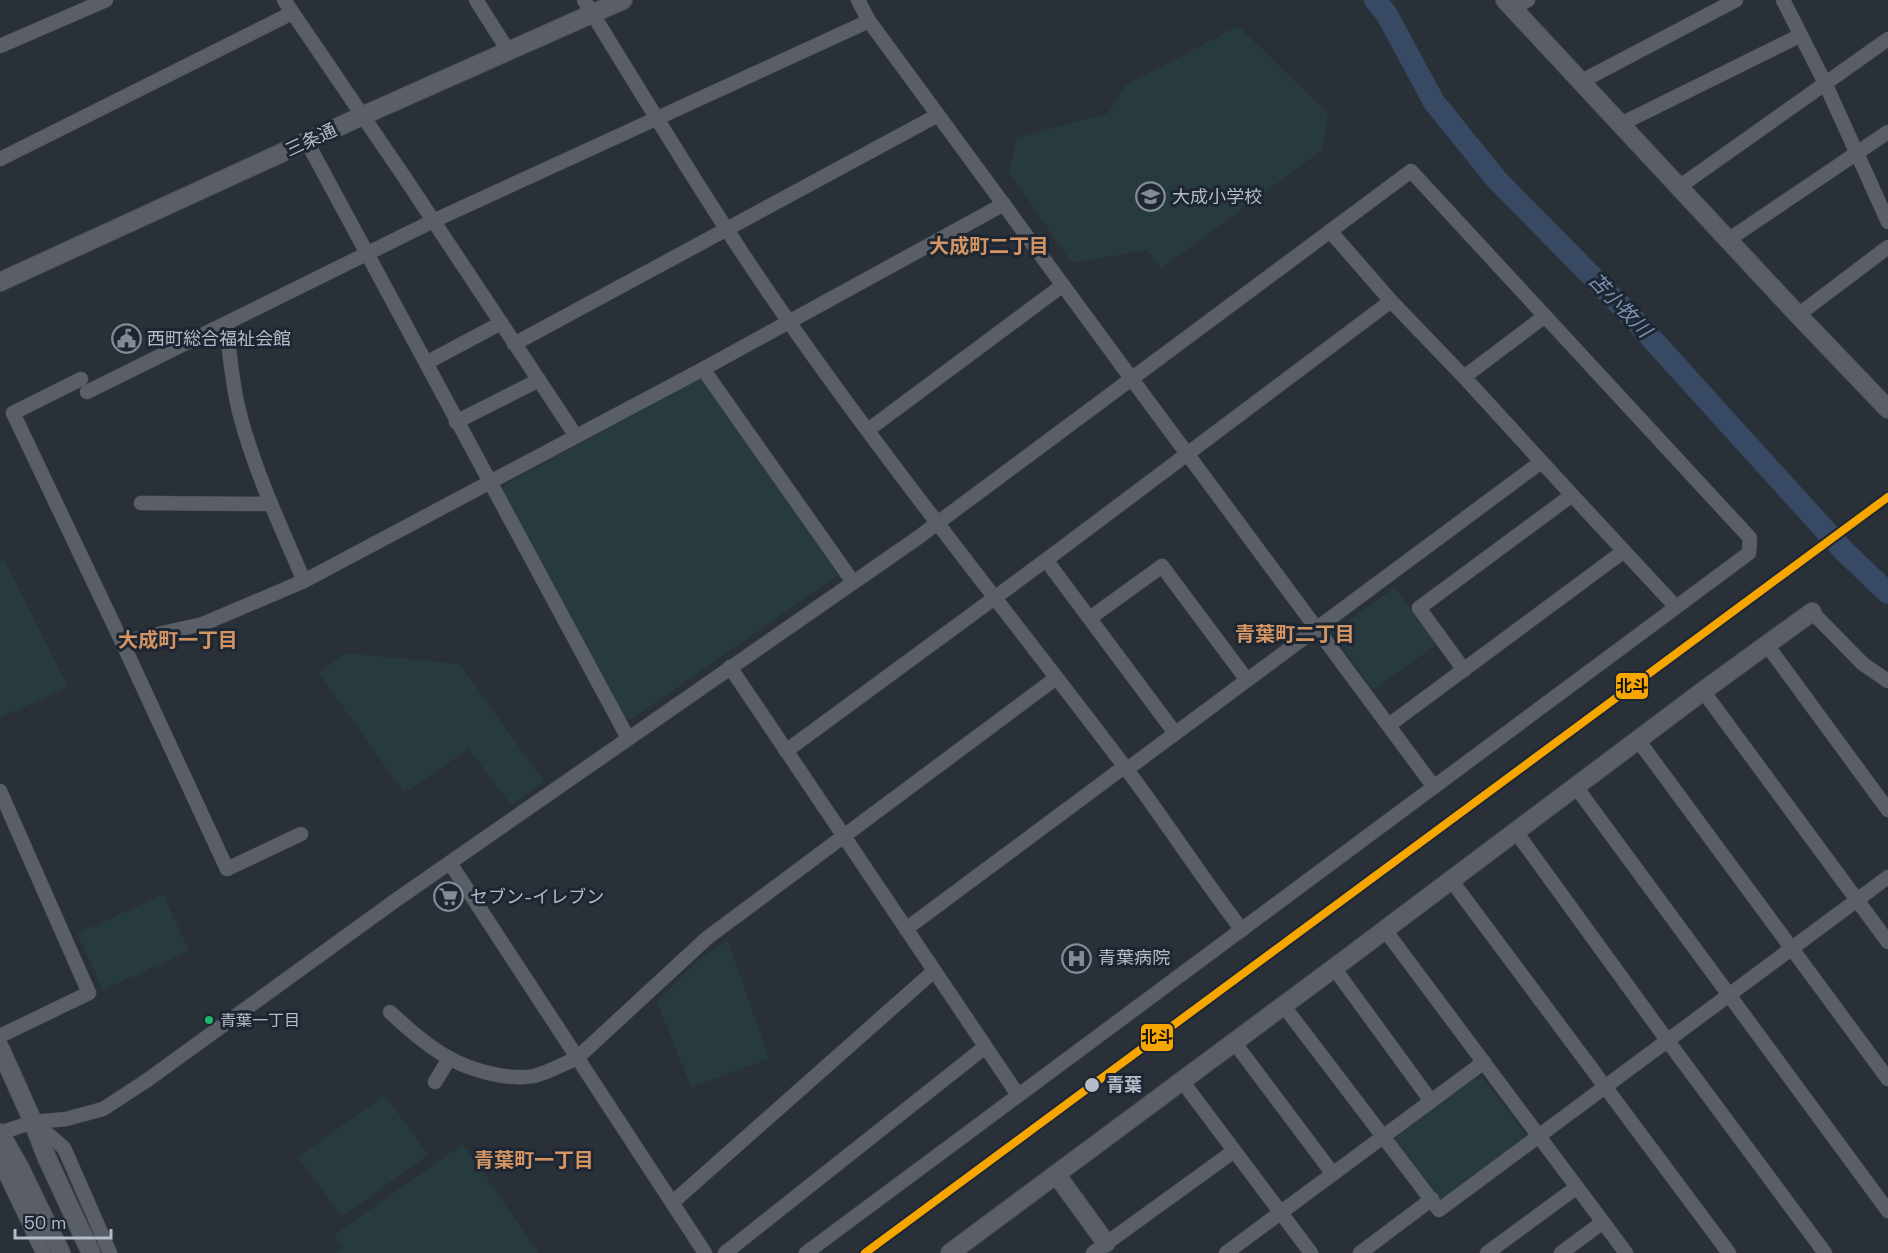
<svg xmlns="http://www.w3.org/2000/svg" width="1888" height="1253" font-family="'Space Grotesk','Noto Sans JP',sans-serif">
<rect width="100%" height="100%" fill="#2a3038"/>
<g fill="#273a3e">
<polygon points="1238,26 1328,113 1322,150 1161,269 1147,250 1072,263 1009,172 1017,138 1108,113 1126,85"/>
<polygon points="697,380 703,380 838,575 632,719 625,718 502,491 505,484"/>
<polygon points="4,559 68,687 0,718 0,561"/>
<polygon points="1395,587 1436,645 1373,690 1332,633"/>
<polygon points="345,653 460,664 544,782 511,805 469,749 404,793 319,673"/>
<polygon points="163,894 189,951 103,990 77,934"/>
<polygon points="728,941 769,1059 691,1087 657,1002 703,956"/>
<polygon points="1475,1078 1484,1079 1524,1132 1525,1140 1442,1200 1394,1139"/>
<polygon points="385,1095 428,1155 342,1217 298,1157"/>
<polygon points="463,1144 539,1253 336,1253 343,1248 334,1235"/>
</g>
<g fill="none" stroke-linecap="round" stroke-linejoin="round">
<polyline stroke="#384963" stroke-width="22" points="1375,0 1386,13 1434,102 1497,180 1633,318 1844,551 1888,593"/>
<defs>
<g id="minor">
<polyline points="284,0 405,178 576,436"/>
<polyline points="476,0 509,52"/>
<path d="M584 0C650 107 715 216 787 319 894 472 1012 618 1125 767 1165 820 1201 877 1242 930"/>
<polyline points="858,0 869,21 1131,378 1434,787"/>
<polyline points="1783,0 1825,83 1888,222"/>
<polyline points="1513,8 1528,0"/>
<polyline points="0,46 106,0"/>
<polyline points="1582,81 1736,0"/>
<polyline points="1621,124 1801,35"/>
<polyline points="307,142 628,738"/>
<polyline points="0,159 292,13"/>
<polyline points="1679,187 1888,39"/>
<polyline points="1330,231 1391,301 1464,377 1572,495 1676,607"/>
<polyline points="1728,240 1888,132"/>
<polyline points="1798,315 1888,247"/>
<path d="M226 324C230 354 232 386 240 415 255 472 281 527 304 581"/>
<polyline points="514,344 938,115"/>
<polyline points="426,363 501,323"/>
<polyline points="703,369 853,582"/>
<polyline points="1464,377 1545,316"/>
<polyline points="81,379 13,413 122,642 227,869 301,834"/>
<polyline points="87,392 433,221 869,21"/>
<polyline points="456,422 539,380"/>
<polyline points="868,430 1063,285"/>
<polyline points="141,503 271,504"/>
<polyline points="1046,560 1175,733"/>
<polyline points="1812,612 1863,664 1888,681"/>
<polyline points="1090,618 1162,566 1247,680"/>
<polyline points="122,642 203,624 304,581 703,369 1004,204"/>
<polyline points="1767,645 1888,810"/>
<polyline points="730,667 1018,1095"/>
<polyline points="1464,670 1419,608 1572,495"/>
<polyline points="1703,691 1888,942"/>
<polyline points="1389,725 1624,551"/>
<polyline points="1638,740 1888,1079"/>
<polyline points="786,751 1046,560 1391,301"/>
<polyline points="1126,770 1541,462"/>
<polyline points="1576,787 1888,1211"/>
<polyline points="0,791 89,993 0,1036"/>
<polyline points="1516,832 1667,1040 1825,1253"/>
<polyline points="450,863 705,1253"/>
<polyline points="1451,880 1729,1253"/>
<polyline points="906,929 1124,767"/>
<polyline points="1385,930 1626,1253"/>
<polyline points="1334,968 1431,1101"/>
<polyline points="1283,1005 1439,1210 1888,877"/>
<path d="M390 1012C408 1029 427 1046 449 1058 470 1070 509 1081 534 1076 549 1072 563 1064 577 1058L707 938 1056 678"/>
<polyline points="1234,1042 1333,1174"/>
<polyline points="1182,1081 1311,1253"/>
<polyline points="435,1082 449,1059"/>
<polyline points="35,1123 64,1148 110,1253"/>
<polyline points="0,1133 33,1122 66,1119 103,1109 146,1081 396,900 916,539 1411,171 1750,538 1749,553 806,1253"/>
<polyline points="1,1141 6,1175 43,1253"/>
<polyline points="673,1202 934,971"/>
<polyline points="725,1253 985,1047"/>
<polyline points="1093,1253 1234,1151"/>
<polyline points="1226,1253 1484,1062"/>
<polyline points="1360,1253 1432,1199"/>
<polyline points="1487,1253 1577,1187"/>
<polyline points="1561,1253 1603,1222"/>
</g>
<g id="tertiary">
<polyline points="1505,0 1798,315 1888,409"/>
<polyline points="0,282 362,116 623,0"/>
<polyline points="0,1048 33,1122 46,1156 91,1253"/>
<polyline points="0,1133 20,1168 61,1253"/>
<polyline points="1056,1174 1106,1243"/>
<polyline points="950,1253 1334,968 1703,691 1812,612"/>
</g>
</defs>
<use href="#minor" stroke="#484c53" stroke-width="15"/>
<use href="#tertiary" stroke="#484c53" stroke-width="20"/>
<use href="#minor" stroke="#5a5e66" stroke-width="14"/>
<use href="#tertiary" stroke="#5a5e66" stroke-width="18"/>
<defs>
<polyline id="rail-1" points="865,1253 1888,497"/>
</defs>
<use href="#rail-1" stroke="#1d2633" stroke-width="12"/>
<use href="#rail-1" stroke="#f7a600" stroke-width="8"/>
</g>
<defs>
<symbol id="school-ring" viewBox="-11 -11 22 22"><circle r="9.5" fill="#1d2633" stroke="#848b96" stroke-width="1.5"/><path d="M0-5L7-2L0 1L-7-2ZM-4 1L0 2.5L4 1V4Q0 6-4 4Z" fill="#848b96"/></symbol>
<symbol id="civic-ring" viewBox="-11 -11 22 22"><circle r="9.5" fill="#1d2633" stroke="#848b96" stroke-width="1.5"/><path d="M-.6-6.5H3V-4.5H.6V-3L4-1V1h2V6H-6V1h2V-1L-.6-3ZM-1.2 2.5V6h2.4V2.5Z" fill="#848b96"/></symbol>
<symbol id="supermarket-ring" viewBox="-11 -11 22 22"><circle r="9.5" fill="#1d2633" stroke="#848b96" stroke-width="1.5"/><path d="M-6-5.5h2.5l.6 2H6L4.5 2H-2.5L-4.4-4H-6ZM-1.5 3.2a1.3 1.3 0 1 0 .1 0ZM3 3.2a1.3 1.3 0 1 0 .1 0Z" fill="#848b96"/></symbol>
<symbol id="hospital-ring" viewBox="-11 -11 22 22"><circle r="9.5" fill="#1d2633" stroke="#848b96" stroke-width="1.5"/><path d="M-5-5h3v3.5h4V-5h3V5h-3V1.5h-4V5h-3Z" fill="#848b96"/></symbol>
</defs>
<g fill-rule="evenodd">
<use href="#school-ring" x="1134" y="180" width="33" height="33"/>
<use href="#civic-ring" x="110" y="322" width="33" height="33"/>
<use href="#supermarket-ring" x="432" y="880" width="33" height="33"/>
<use href="#hospital-ring" x="1060" y="942" width="33" height="33"/>
</g>
<circle fill="#1ab867" stroke="#1d2633" stroke-width="2" cx="209" cy="1020" r="5"/>
<circle fill="#b4bcc9" stroke="#1d2633" stroke-width="2" cx="1092" cy="1085" r="8"/>
<g text-anchor="middle" stroke-width="6" stroke-linejoin="round" paint-order="stroke">
<g font-size="16" fill="#b4bcc9" stroke="#1d2633" text-anchor="start">
<text x="220" y="1026">青葉一丁目</text>
</g>
<g font-size="18" fill="#b4bcc9" stroke="#1d2633">
<text transform="translate(311 140) rotate(-25)" y="6">三条通</text>
</g>
<g font-size="18" fill="#b4bcc9" stroke="#1d2633" text-anchor="start">
<text x="1172" y="203">大成小学校</text>
<text x="147" y="345">西町総合福祉会館</text>
<text x="470" y="903">セブン-イレブン</text>
<text x="1098" y="964">青葉病院</text>
</g>
<g font-size="18" font-weight="bold" fill="#b4bcc9" stroke="#1d2633" text-anchor="start">
<text x="1106" y="1091">青葉</text>
</g>
<g font-size="20" font-weight="bold" fill="#d59563" stroke="#1d2633">
<text x="989" y="253">大成町二丁目</text>
<text x="1295" y="641">青葉町二丁目</text>
<text x="178" y="647">大成町一丁目</text>
<text x="534" y="1167">青葉町一丁目</text>
</g>
<g font-size="20" font-style="italic" fill="#7c92b1" stroke="#1d2633">
<text transform="translate(1620 305) rotate(46)" y="7">苫小牧川</text>
</g>
</g>
<g stroke="#1d2633" stroke-width="2">
<rect x="1615" y="672" width="34" height="28" rx="6" fill="#f7a600"/>
<rect x="1140" y="1023" width="34" height="29" rx="6" fill="#f7a600"/>
</g>
<g font-size="16" text-anchor="middle" font-weight="bold" fill="#111">
<text x="1632" y="692">北斗</text>
<text x="1157" y="1043">北斗</text>
</g>
<path d="M15 1229v9h96v-9" fill="none" stroke="#b4bcc9" stroke-width="3"/>
<text x="24" y="1229" font-size="18" fill="#b4bcc9" stroke="#1d2633" stroke-width="4.5" paint-order="stroke">50 m</text>
</svg>
